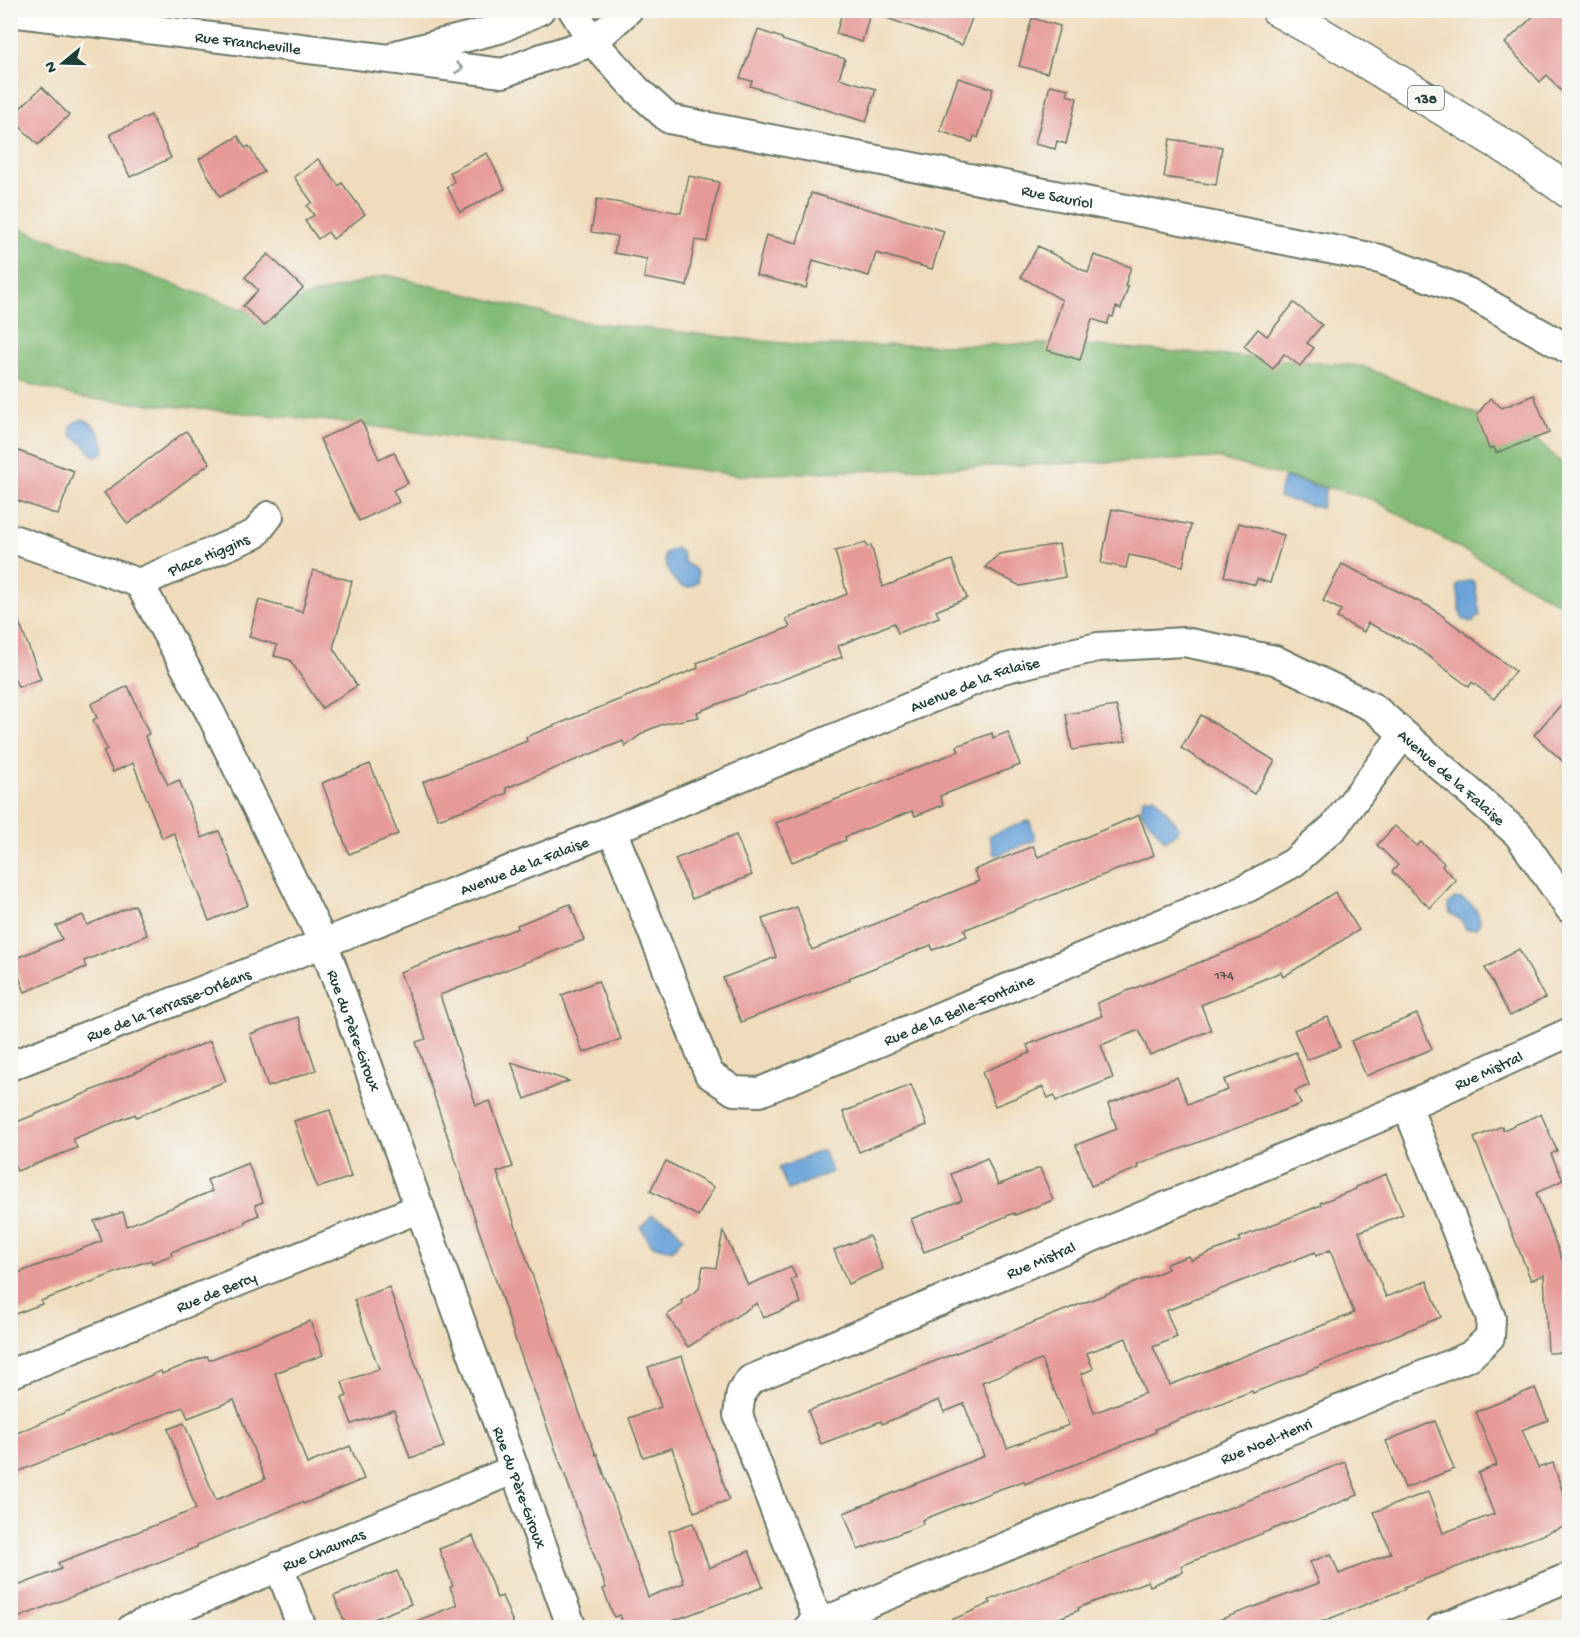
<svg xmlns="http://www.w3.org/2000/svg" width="1580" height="1638" font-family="'Gochi Hand',sans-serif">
<rect width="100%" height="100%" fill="#f6f6f2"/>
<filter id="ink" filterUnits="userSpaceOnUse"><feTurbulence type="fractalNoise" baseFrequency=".0167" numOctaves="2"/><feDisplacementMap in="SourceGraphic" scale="12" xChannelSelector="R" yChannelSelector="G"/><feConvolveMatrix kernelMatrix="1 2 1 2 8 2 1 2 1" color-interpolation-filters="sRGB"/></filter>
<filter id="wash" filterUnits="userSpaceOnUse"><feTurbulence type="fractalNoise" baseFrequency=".008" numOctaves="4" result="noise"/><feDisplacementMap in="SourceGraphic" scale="24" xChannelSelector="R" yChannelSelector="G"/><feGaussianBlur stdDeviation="1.35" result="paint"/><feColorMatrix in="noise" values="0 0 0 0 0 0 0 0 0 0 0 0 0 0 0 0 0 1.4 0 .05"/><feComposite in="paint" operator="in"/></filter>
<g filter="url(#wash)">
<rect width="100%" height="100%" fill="#f0dcbc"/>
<polygon fill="#84bb78" stroke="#527c56" stroke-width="1.5" points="10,225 250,312 387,275 576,321 810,346 1070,344 1362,366 1539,441 1569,471 1569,609 1372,499 1216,458 737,475 333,421 84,398 11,379"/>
<g fill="#68a2d8" stroke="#447086" stroke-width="1.5">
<path d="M83 419C94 422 106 440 104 452L98 456 92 455C89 451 87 446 82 443 74 438 67 434 73 423Z"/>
<polygon points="1284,477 1326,489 1321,508 1278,497"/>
<path d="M676 548 681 552 685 563C693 567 700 571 698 581 683 601 661 568 665 553Z"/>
<polygon points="1472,580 1475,584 1480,615 1474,619 1474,622 1469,623 1468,620 1464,620 1461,616 1457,586 1459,583"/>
<polygon points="1154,796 1179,827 1178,831 1165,841 1140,810 1143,803 1142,800 1146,797 1148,799"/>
<polygon points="1027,821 1030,822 1036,840 998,855 994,854 989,836"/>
<path d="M1455 898C1469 899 1479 909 1480 923L1476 928 1466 929 1461 920 1450 913 1448 904Z"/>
<polygon points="823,1150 832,1172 788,1190 779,1168"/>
<polygon points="652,1215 671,1223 683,1238 672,1250 652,1245 641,1228"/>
</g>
<g id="blocks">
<g fill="#e69a98" fill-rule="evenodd">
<polygon points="843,10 871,10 862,42 836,34"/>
<polygon points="874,10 975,10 962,45 873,13"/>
<polygon points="1540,10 1569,10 1569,100 1547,75 1540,82 1505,43"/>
<polygon points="1032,18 1060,26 1047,73 1019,66"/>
<polygon points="758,30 782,38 782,40 845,59 839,78 876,89 866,122 750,86 752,81 740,78"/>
<polygon points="958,78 993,89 978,138 974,136 972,142 940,131"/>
<polygon points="1050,85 1069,89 1067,95 1077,98 1066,144 1057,141 1055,149 1035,144"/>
<polygon points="42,87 69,115 38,145 11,117"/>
<polygon points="151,115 171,158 130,177 110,134"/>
<polygon points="238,136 245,148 249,146 264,172 220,197 199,159"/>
<polygon points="1170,139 1222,147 1216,185 1164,177"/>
<polygon points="487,153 505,189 460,212 447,187 454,182 450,172"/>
<polygon points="318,159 339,186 342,183 365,214 333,239 328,232 318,239 305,221 314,215 307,206 312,202 294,177"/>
<polygon points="689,176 719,182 707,242 695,240 687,286 644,278 647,259 614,253 617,236 591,232 597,199 681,213"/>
<polygon points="811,193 944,231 932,269 876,253 869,276 813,260 806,288 756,275 766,235 797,243"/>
<polygon points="1038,246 1088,273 1094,255 1131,267 1125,286 1128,287 1121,309 1116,307 1113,317 1110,316 1107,324 1092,319 1080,360 1047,350 1062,300 1021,277"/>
<polygon points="268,254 303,288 264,326 243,306 258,290 245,277"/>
<polygon points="1294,303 1322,325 1307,343 1314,348 1300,366 1284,354 1273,369 1244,346 1258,329 1267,336"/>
<polygon points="1534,395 1549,433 1496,453 1494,447 1489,449 1477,415 1490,398 1502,408"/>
<polygon points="361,420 379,459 394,452 408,483 393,490 399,502 359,521 320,439"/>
<polygon points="186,431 210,463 128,524 104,493"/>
<polygon points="10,448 74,471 58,515 10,498"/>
<polygon points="1112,509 1191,525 1183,566 1129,555 1126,568 1101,563"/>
<polygon points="1239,523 1284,535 1270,583 1257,579 1255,585 1224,576"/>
<polygon points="866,543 867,547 871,545 883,587 952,560 967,598 936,611 939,617 898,633 894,623 838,646 842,657 697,712 699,717 663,724 646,731 625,746 623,741 506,788 507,793 491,800 438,819 423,782 527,741 526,737 698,668 697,663 790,627 786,619 847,594 835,551"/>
<polygon points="1059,544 1065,577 1020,586 985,567 999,554"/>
<polygon points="1342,564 1432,608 1515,671 1494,699 1472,682 1469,687 1415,646 1368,623 1364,632 1337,618 1341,610 1323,601"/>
<polygon points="313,570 352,581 333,648 357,686 322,708 290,660 274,656 277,645 249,637 259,600 302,612"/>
<polygon points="10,604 12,604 41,679 18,687 10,668"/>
<polygon points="128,686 149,734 145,736 168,785 179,780 202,838 219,831 248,905 209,921 174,833 162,838 133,763 113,772 103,751 107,749 93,720 97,718 91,704"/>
<polygon points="1569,696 1569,767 1534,735"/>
<polygon points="1116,706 1126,741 1072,750 1066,714"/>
<polygon points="1201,715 1275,761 1254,794 1181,748"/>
<polygon points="1008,732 1020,765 940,796 943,805 915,816 912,811 845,837 846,840 792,862 776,823 959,751 957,746 992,733 993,738"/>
<polygon points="370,764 398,834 349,854 322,783"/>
<polygon points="1139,815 1154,855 964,930 967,936 933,950 931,945 911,953 849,978 850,980 741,1022 723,978 776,957 762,919 797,907 812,950 979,881 974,870 1033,846 1038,857"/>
<polygon points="1395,826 1417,846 1421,842 1444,863 1442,866 1456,880 1430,908 1392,872 1398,865 1377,845"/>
<polygon points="736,835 752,875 692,899 675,859"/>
<polygon points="1335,892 1359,930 1283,977 1281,972 1201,1005 1211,1030 1150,1055 1139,1030 1101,1045 1113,1078 1056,1101 1054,1095 1048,1098 1043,1087 995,1106 982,1072 1030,1053 1027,1045 1102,1016 1097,1003 1266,936"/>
<polygon points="570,904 584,940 440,995 476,1105 490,1101 513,1167 497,1172 579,1411 596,1455 597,1454 648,1597 684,1583 669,1531 693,1523 709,1568 749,1551 763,1587 654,1628 625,1628 620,1615 614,1617 603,1589 606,1588 517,1344 416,1042 426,1039 400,972 518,928 517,925"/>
<polygon points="135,905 147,935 84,961 86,967 25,992 12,960 62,939 56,926 83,915 87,925"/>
<polygon points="1519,949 1545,998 1510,1016 1485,968"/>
<polygon points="598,981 621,1039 583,1053 562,995"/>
<polygon points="1417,1014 1432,1049 1366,1076 1351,1041"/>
<polygon points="298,1017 316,1070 268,1087 250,1034"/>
<polygon points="1328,1017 1340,1047 1307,1060 1294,1030"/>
<polygon points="210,1041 226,1081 136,1117 135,1114 73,1139 77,1148 17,1171 10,1156 10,1125"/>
<polygon points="1296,1052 1309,1085 1295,1091 1301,1104 1137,1165 1139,1168 1091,1186 1076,1145 1117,1129 1108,1104 1177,1077 1188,1104 1228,1090 1224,1080"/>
<polygon points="511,1062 569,1081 525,1099"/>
<polygon points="911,1085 927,1125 859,1152 843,1112"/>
<polygon points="330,1110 351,1177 317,1188 294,1121"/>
<polygon points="1541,1114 1557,1151 1551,1154 1563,1180 1536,1193 1569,1277 1569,1352 1548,1353 1544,1275 1531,1280 1474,1138 1502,1126 1503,1130"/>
<polygon points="987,1158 998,1185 1040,1168 1053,1200 1015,1215 1014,1213 962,1235 964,1237 924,1252 911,1219 962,1200 951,1174"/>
<polygon points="666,1161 714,1187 698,1216 650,1191"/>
<polygon points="248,1163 263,1202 255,1205 259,1215 245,1221 246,1224 171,1252 172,1255 152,1263 151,1260 136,1265 41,1301 42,1304 10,1316 10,1276 102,1241 94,1221 123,1212 127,1226 212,1191 207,1180"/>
<path d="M1386 1174 1403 1214 1359 1232 1386 1297 1427 1281 1441 1317 1253 1393 1252 1391 1155 1429 1156 1432 1081 1462 1025 1484 1024 1481 1000 1489 922 1520 923 1524 858 1550 844 1513 984 1456 964 1404 944 1412 939 1400 882 1424 881 1421 821 1444 808 1411 1152 1276 1168 1269 1166 1264 1189 1256 1191 1260 1240 1241 1239 1238 1321 1205 1320 1203 1356 1189V1187ZM1330 1250 1354 1313 1170 1385 1153 1347 1177 1337 1166 1311 1315 1252 1316 1256ZM1126 1338 1145 1393 1094 1413 1081 1374 1093 1369 1087 1353ZM1041 1360 1069 1425 1007 1448 982 1382Z"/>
<polygon points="723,1231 748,1285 791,1267 796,1277 791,1280 801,1303 763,1318 757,1303 688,1347 667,1315 683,1304 681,1301 699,1289 703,1266 716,1268"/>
<polygon points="869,1236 883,1269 848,1284 834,1250"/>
<polygon points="389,1287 444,1447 410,1458 394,1410 352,1424 342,1398 347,1396 342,1382 379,1369 354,1300"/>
<polygon points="310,1321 323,1355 275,1373 307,1464 350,1446 364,1479 303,1504 302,1502 197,1545 197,1547 10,1621 10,1589 61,1569 58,1563 196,1509 168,1429 184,1423 216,1500 265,1479 234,1400 188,1418 183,1407 112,1435 112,1433 10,1475 10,1436 161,1371 162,1374 207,1356 209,1360"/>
<polygon points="682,1356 729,1500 694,1512 672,1448 643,1457 629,1418 661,1407 648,1367"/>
<polygon points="1535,1388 1548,1420 1522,1430 1538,1468 1553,1463 1563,1493 1569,1490 1569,1525 1404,1587 1405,1589 1306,1628 1205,1628 1205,1625 1319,1583 1310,1562 1331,1554 1339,1574 1391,1553 1374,1512 1428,1492 1443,1533 1494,1514 1478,1473 1497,1465 1476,1412"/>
<polygon points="1435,1421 1454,1469 1405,1488 1386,1441"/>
<polygon points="1345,1462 1358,1495 1181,1566 1183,1572 1150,1586 1148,1581 1078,1608 1079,1610 1057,1619 1061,1628 933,1628 991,1603 989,1600 1056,1573 1153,1538"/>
<polygon points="473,1536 497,1598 502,1596 515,1628 404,1628 404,1626 457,1605 450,1587 453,1586 439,1549"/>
<polygon points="397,1571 411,1604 351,1628 347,1628 334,1596"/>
</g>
</g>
</g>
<g filter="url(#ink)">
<use href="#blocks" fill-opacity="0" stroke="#687564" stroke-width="1.5"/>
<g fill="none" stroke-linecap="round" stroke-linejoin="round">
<defs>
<g id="street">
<path id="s1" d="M573 10 593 42 636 89 669 119 1380 259 1467 292 1570 350"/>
<path id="s2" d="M10 12 503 73 542 58 593 42 628 10"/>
<polyline points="399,54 499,29 540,10"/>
<path id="s3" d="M10 538 139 583 211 714 323 942 572 1628"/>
<path id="s4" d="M139 583 255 534 269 516"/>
<path id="s5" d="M612 830 709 1074 734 1091 760 1092 1249 887 1293 863 1334 827 1403 735"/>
<path id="s6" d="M10 1066 612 830 1002 669 1098 647 1184 642 1275 660 1374 708 1518 834 1570 909"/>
<path id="s7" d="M10 1374 420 1208"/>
<polyline points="279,1566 302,1628"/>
<path id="s8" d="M819 1623 738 1415 741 1393 750 1380 1407 1106 1570 1032"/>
<path id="s9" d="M132 1628 515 1469"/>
<path id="s10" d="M808 1628 1470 1356 1490 1337 1491 1318 1407 1106"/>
<polyline points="1441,1628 1570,1577"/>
</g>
<polyline id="primary" points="1278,10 1314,30 1512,151 1570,192"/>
</defs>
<use href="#street" stroke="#687564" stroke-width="32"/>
<use href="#primary" stroke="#687564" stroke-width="36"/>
<use href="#street" stroke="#fff" stroke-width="28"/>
<use href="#primary" stroke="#fff" stroke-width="33"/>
</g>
<defs><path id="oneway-chevron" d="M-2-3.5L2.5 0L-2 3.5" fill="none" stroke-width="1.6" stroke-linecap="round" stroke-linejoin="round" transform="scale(1.5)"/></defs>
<use stroke="#8f9e9a" href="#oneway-chevron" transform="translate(459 68) rotate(7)"/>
</g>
<g text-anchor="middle" stroke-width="4.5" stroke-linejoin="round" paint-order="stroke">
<g font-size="14" fill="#51544d">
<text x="1224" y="979">174</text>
</g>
<rect fill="#f6f6f2" stroke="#60746d" stroke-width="1.5" x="1408" y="86" width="36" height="24" rx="4.5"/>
<g font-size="15" font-weight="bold" fill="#1f3d34">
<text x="1426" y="103">138</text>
</g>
<g font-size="16" fill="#1f3d34" stroke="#f6f6f2">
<text dy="6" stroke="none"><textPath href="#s2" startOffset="240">Rue Francheville</textPath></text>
<text dy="6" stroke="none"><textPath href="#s1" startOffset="542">Rue Sauriol</textPath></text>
<text dy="6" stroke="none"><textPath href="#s4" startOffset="75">Place Higgins</textPath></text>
<text dy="6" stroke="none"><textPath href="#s6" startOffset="1038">Avenue de la Falaise</textPath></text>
<text dy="6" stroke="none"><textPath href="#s6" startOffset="1560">Avenue de la Falaise</textPath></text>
<text dy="6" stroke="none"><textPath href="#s6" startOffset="552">Avenue de la Falaise</textPath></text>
<text dy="6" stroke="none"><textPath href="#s6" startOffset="170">Rue de la Terrasse-Orléans</textPath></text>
<text dy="6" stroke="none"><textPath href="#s5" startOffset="534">Rue de la Belle-Fontaine</textPath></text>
<text dy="6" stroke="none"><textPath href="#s3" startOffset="634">Rue du Père-Giroux</textPath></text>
<text dy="6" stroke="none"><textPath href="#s8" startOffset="1062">Rue Mistral</textPath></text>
<text dy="6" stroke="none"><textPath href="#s8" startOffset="576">Rue Mistral</textPath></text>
<text dy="6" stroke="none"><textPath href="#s7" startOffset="222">Rue de Bercy</textPath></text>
<text dy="6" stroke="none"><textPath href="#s10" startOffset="495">Rue Noel-Henri</textPath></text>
<text dy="6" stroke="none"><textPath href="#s3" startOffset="1120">Rue du Père-Giroux</textPath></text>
<text dy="6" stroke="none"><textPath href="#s9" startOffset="207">Rue Chaumas</textPath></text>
</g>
</g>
<rect width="1580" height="1638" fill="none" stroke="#f6f6f2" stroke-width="36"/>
<g transform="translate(63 63) rotate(251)" stroke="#f6f6f2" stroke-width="4.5" paint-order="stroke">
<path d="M0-4.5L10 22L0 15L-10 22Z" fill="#1f3d34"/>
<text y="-9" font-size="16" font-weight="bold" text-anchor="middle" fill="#1f3d34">N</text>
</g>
</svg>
